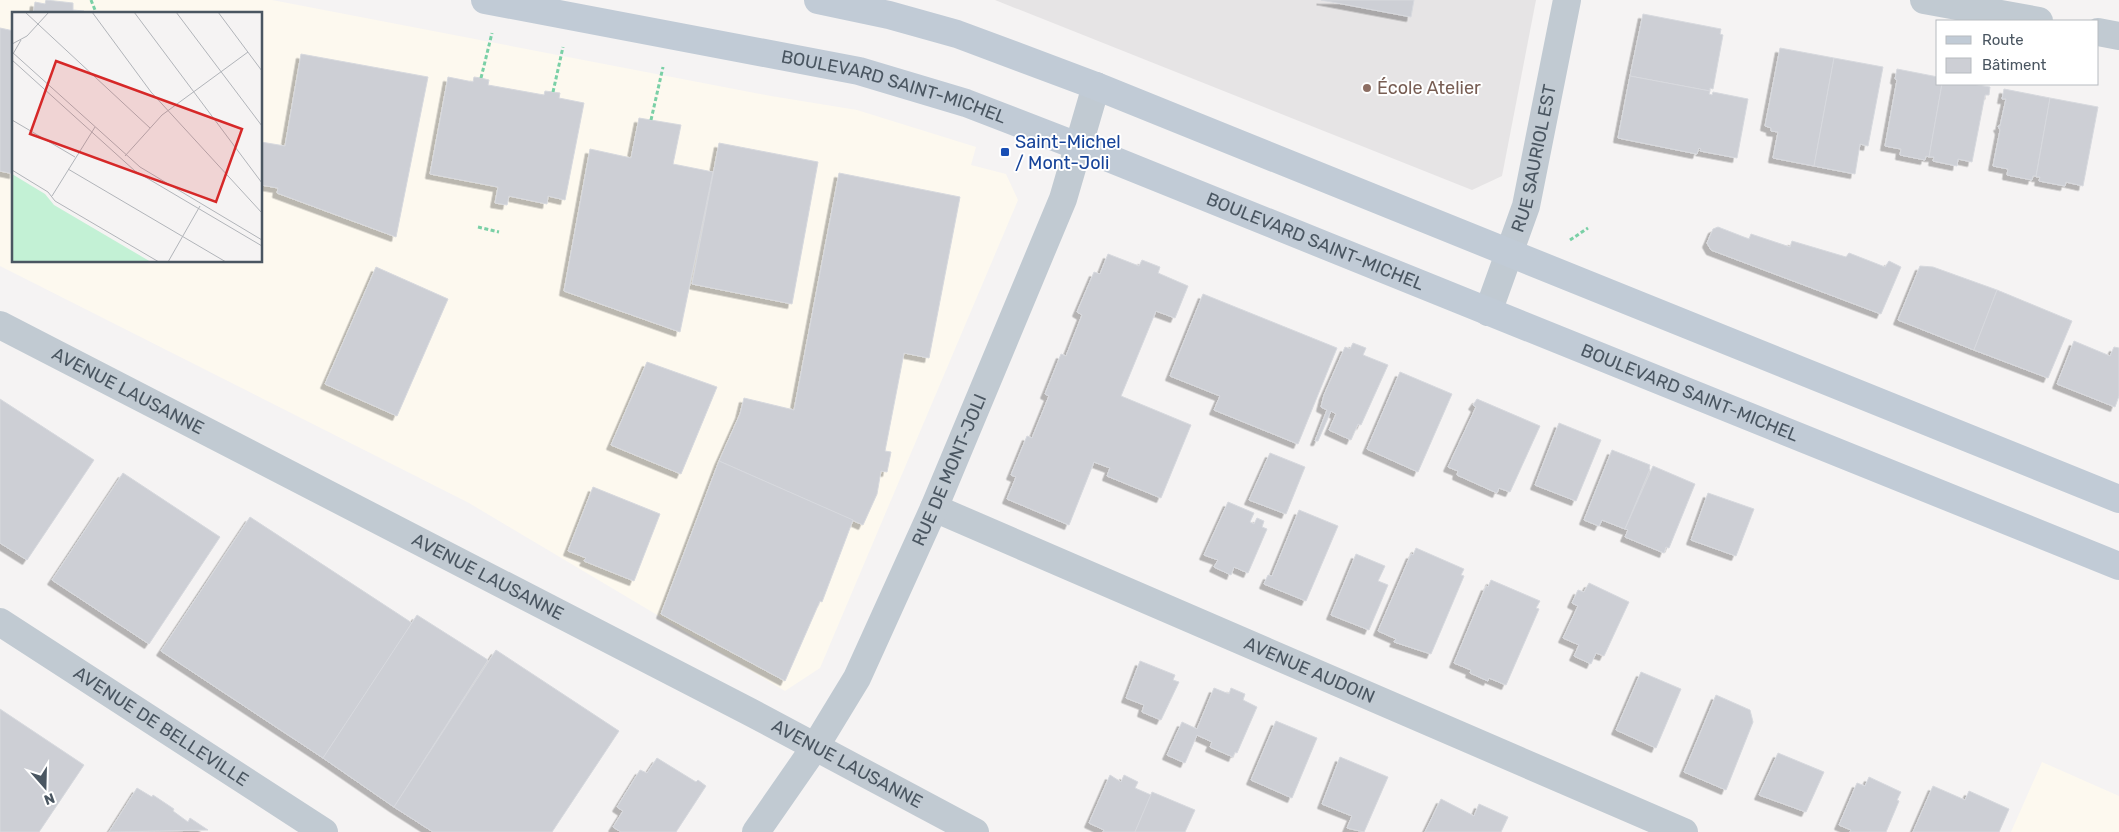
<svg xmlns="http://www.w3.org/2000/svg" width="2119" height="832" font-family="Rubik,sans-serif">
<defs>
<filter id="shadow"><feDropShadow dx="-4.5" dy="4.5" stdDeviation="0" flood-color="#0004"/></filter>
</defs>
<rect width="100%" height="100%" fill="#f5f3f3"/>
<g fill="#fdf9ef" fill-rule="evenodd">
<path d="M0 0H272L771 96 857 110 976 147 971 165 1006 174 1018 200 820 668 785 691 469 503 0 266ZM14 14H261V261H14Z"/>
<polygon points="2042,762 2119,796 2119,832 2011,832"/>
</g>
<polygon fill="#e6e4e5" points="995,0 1536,0 1502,176 1472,190"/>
<g fill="#cdcfd5" stroke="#d7d9de" filter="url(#shadow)">
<polygon points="46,0 73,3 73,10 84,11 84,14 33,14 35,2 45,4"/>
<polygon points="1321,0 1414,0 1411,17"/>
<polygon points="1643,14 1721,29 1720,34 1723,35 1713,89 1710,88 1710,91 1630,76"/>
<polygon points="0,28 14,31 14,174 0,171"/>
<polygon points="1780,48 1834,58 1814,166 1773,158 1778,132 1771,131 1771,128 1765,126"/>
<polygon points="301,54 428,77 396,237 277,193 278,188 261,185 261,142 285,146"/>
<polygon points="1834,58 1883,67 1868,146 1860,144 1855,174 1814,166"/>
<polygon points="1897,69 1938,77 1938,84 1942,84 1929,157 1926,156 1925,160 1900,155 1901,149 1885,146 1897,80 1895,79"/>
<polygon points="1630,76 1710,91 1709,94 1712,95 1713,92 1748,99 1737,158 1700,151 1701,149 1699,148 1697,154 1618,138"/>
<polygon points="448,77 473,82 474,77 481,78 489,80 488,85 544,95 545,91 553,92 560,93 559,98 584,103 565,200 548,196 547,204 509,196 507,205 495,203 498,187 430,174"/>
<polygon points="1942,84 1972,84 1990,87 1989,95 1985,95 1972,162 1958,159 1957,166 1933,161 1934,157 1929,157"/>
<polygon points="2004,89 2050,98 2036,176 2033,176 2032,180 2007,175 2008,169 1993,166 2000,130 1998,126 2000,126 2006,99 2002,99"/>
<polygon points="2050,98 2098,107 2083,186 2066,182 2065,186 2039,181 2040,177 2036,177"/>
<polygon points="639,118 681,125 673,164 713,172 680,332 564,291 590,149 631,158"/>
<polygon points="719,143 818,162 792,304 692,284"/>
<polygon points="839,173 960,197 929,358 904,353 885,451 891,452 887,472 881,471 877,494 863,525 719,461 740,414 744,398 794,410"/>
<polygon points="1718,227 1749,239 1751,234 1790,247 1792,241 1846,257 1849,253 1885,267 1889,261 1901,267 1881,314 1711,250 1707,243 1713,229"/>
<polygon points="1108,254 1139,266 1142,260 1160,267 1158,273 1188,286 1175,318 1156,311 1121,396 1191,425 1161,498 1107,476 1110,468 1094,462 1069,525 1007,499 1016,477 1011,475 1027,436 1032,438 1049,396 1045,394 1061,354 1066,356 1082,315 1077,312 1094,272 1100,274"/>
<polygon points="1920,266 1933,267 1997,290 1974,350 1898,320"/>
<polygon points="376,267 448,299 397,416 325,384"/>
<polygon points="1997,290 2072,321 2048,378 1974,350"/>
<polygon points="1203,294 1337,348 1298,444 1214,410 1220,396 1170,376"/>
<polygon points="2074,341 2110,356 2114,347 2119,348 2119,396 2115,407 2057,384"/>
<polygon points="1353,343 1366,348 1363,355 1388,365 1361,425 1358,424 1351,440 1329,430 1336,414 1331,411 1318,441 1315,441 1327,410 1321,407 1324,395 1345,347 1350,349"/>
<polygon points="647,362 717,387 681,474 611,445"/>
<polygon points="1400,372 1452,394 1418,472 1367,449"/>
<polygon points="0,399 94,460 27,560 0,543"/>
<polygon points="1477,399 1540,426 1510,492 1499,488 1497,493 1457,475 1458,471 1448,467 1476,407 1473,405"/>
<polygon points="1559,423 1601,440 1576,501 1535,485"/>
<polygon points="1612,450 1650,465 1649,469 1650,469 1625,529 1602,520 1599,526 1584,520"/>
<polygon points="1270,453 1305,467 1286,514 1249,500"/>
<polygon points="719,461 853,520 822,602 820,601 785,681 661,614"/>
<polygon points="1653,466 1695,484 1669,548 1666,547 1664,553 1625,537 1628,530 1625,529"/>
<polygon points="123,473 220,537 149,644 52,580"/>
<polygon points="593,487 660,514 634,581 584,561 586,558 568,551"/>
<polygon points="1708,493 1754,509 1736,556 1691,540"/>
<polygon points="1228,502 1254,513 1250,522 1254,524 1257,518 1264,521 1262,527 1267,529 1248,573 1234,567 1231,575 1214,567 1218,560 1204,555"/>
<polygon points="1299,510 1338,526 1306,601 1264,584 1268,575 1272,576"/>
<polygon points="250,517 412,623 323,758 161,651"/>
<polygon points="1416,548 1464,569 1461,575 1464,576 1431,654 1394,642 1396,639 1378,631 1411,554 1413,555"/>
<polygon points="1356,554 1385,566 1378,581 1388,585 1369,630 1331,615"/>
<polygon points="1491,580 1540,601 1536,608 1539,609 1506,685 1489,678 1488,681 1470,673 1471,670 1454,663 1486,586 1488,587"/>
<polygon points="1589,583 1629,602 1604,656 1596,653 1591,664 1574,656 1579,645 1563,638 1578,606 1572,603 1578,590 1584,592"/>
<polygon points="417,615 488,660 394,807 323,758"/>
<polygon points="496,650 619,731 552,832 433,832 394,807"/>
<polygon points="1140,661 1175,675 1173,680 1179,682 1161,720 1142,712 1144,705 1126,698"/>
<polygon points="1641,672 1681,689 1656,748 1616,730"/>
<polygon points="1214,688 1229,694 1231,688 1245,694 1243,700 1257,707 1237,753 1235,752 1233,757 1210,747 1212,742 1197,735 1185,763 1167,755 1182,722 1197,729"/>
<polygon points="1716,695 1750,710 1753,722 1726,790 1684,772"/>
<polygon points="0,709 84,765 39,832 0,832"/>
<polygon points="1276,721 1317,738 1292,798 1251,780"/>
<polygon points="1778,753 1824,772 1806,812 1759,795"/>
<polygon points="1340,757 1388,777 1364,832 1347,828 1352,816 1322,804"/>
<polygon points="657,758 696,782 698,780 706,786 676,832 621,832 613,827 623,811 617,807 640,770 647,773"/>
<polygon points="1110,775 1121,782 1124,775 1138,782 1135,788 1151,795 1135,832 1103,832 1104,830 1089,823"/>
<polygon points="1869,777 1901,792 1897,800 1899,801 1886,832 1850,832 1851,830 1839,825 1857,783 1865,786"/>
<polygon points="1933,786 1965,800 1969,791 2009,809 1999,832 1913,832"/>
<polygon points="137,788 152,797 153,795 174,809 173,811 188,822 190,818 208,830 109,832"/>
<polygon points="1152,792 1195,810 1185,832 1135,832"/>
<polygon points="1441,799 1474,816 1479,804 1508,817 1501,832 1425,832"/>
</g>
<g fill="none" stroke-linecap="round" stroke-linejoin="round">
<g stroke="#7ad0a6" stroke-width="3" stroke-dasharray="4 2.5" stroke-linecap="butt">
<polyline points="91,0 95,10"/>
<polyline points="481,78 492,33"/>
<polyline points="553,92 563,47"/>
<polyline points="651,120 663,67"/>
<polyline points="478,227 499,232"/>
<polyline points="1570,240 1588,228"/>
</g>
<g stroke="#c1cad2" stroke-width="28">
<polyline points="1924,0 2039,21"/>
<polyline points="2098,32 2119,36"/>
<path id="s1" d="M1488 312 1526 206 1567 0"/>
<path id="s2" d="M0 325 750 712 975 832"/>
<path id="s3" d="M934 508 1684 832"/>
<path id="s4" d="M0 622 324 832"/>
<path id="s5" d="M756 832 815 747 857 678 934 508 1063 199 1096 86"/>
</g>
<g stroke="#c1cbd6" stroke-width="28">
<path id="s6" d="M485 0 859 71 966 103 1111 159 2119 566"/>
<polyline points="818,0 889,15 957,34 1096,86 2119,499"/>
</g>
</g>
<circle fill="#8d6e63" stroke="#fff" stroke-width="2" cx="1367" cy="88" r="5"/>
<rect fill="#1a4fb4" stroke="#fff" stroke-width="2" x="1000" y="147" width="10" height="10" rx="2.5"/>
<g text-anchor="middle" stroke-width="4" stroke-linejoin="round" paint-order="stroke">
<g font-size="18" fill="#4a5661" stroke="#fff">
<text dy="6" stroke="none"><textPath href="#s6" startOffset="418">BOULEVARD SAINT-MICHEL</textPath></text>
<text dy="6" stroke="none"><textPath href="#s1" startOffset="161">RUE SAURIOL EST</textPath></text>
<text dy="6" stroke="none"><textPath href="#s6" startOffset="868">BOULEVARD SAINT-MICHEL</textPath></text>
<text dy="6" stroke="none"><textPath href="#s2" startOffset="144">AVENUE LAUSANNE</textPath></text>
<text dy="6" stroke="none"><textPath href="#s6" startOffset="1272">BOULEVARD SAINT-MICHEL</textPath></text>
<text dy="6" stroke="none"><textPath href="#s5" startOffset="412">RUE DE MONT-JOLI</textPath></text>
<text dy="6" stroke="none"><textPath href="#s2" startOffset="549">AVENUE LAUSANNE</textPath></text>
<text dy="6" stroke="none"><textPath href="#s3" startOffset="409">AVENUE AUDOIN</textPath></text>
<text dy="6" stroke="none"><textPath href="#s4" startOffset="192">AVENUE DE BELLEVILLE</textPath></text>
<text dy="6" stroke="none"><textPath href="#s2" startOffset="954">AVENUE LAUSANNE</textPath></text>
</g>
<g font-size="18" fill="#785e54" stroke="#fff" text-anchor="start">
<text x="1377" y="94">École Atelier</text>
</g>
<g font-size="18" fill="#164399" stroke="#fff" text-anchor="start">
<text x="1015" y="148">Saint-Michel<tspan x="1015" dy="21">/ Mont-Joli</tspan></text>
</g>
</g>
<g transform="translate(12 12)">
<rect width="250" height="250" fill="#f5f3f3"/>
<path d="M0 162 33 182 42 193 139 250H0Z" fill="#c3f1d5"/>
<path fill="none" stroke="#b1b4b9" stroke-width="1" d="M13 0 138 116M80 0 139 80 250 201M122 0 250 171M164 0 250 114M206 0 250 59M0 32 15 24 37 0M0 40 128 155 250 228M1 42 9 28M0 48 123 159 250 234M0 108 63 145M113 144 150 103 236 40M56 157 214 250M0 158 36 180 43 189 147 250M40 184 83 115M156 250 188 194"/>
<path fill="#d62828" fill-opacity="0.15" stroke="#d62828" stroke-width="2.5" d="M44 49 230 117 204 190 18 122Z"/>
<rect width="250" height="250" fill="none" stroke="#4a5661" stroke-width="2.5"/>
</g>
<rect x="1936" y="20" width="162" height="65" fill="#ffffff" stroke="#b7bbc0"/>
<rect x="1946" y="36" width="25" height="8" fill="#c1cbd6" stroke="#b7bbc0"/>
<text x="1982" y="45" font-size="15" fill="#4a5661">Route</text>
<rect x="1946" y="58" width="25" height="15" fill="#cdcfd5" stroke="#b7bbc0"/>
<text x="1982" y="70" font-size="15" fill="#4a5661">Bâtiment</text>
<g transform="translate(45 787) rotate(160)" stroke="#ffffff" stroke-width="4" paint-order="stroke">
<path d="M0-4L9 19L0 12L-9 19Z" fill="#4a5661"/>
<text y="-8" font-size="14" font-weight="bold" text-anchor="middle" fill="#4a5661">N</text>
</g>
</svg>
